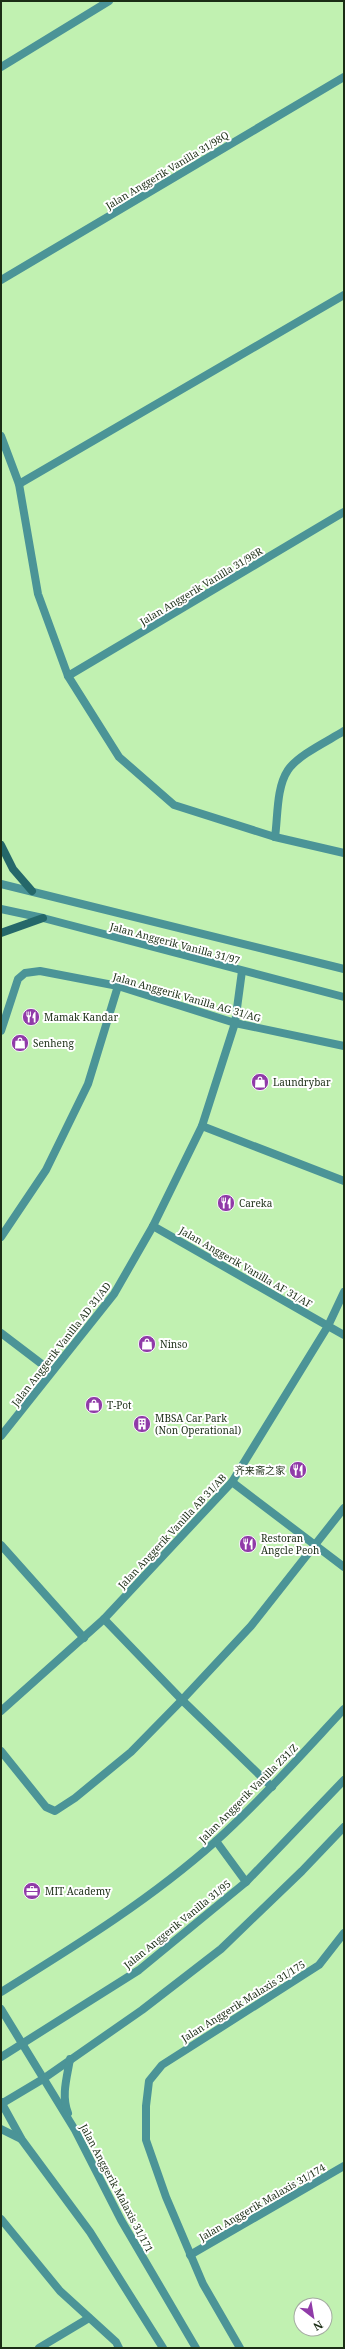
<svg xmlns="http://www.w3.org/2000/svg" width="345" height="2349" font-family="'Noto Serif','Noto Sans SC',serif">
<rect width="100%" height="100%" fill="#c1f1b1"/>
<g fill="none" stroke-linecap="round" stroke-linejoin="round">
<g stroke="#4b9497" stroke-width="8">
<polyline points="235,1023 242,971"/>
<polyline points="202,1126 344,1181"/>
<polyline points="1,1237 46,1170 88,1084 118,986"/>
<polyline points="328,1326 344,1335"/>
<polyline points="104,1619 182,1700 272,1787"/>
<polyline points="1,1751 46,1807 55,1811 75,1798 131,1752 182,1700 251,1626 344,1508"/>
<polyline points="216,1841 246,1882"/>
</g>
<g stroke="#4b9497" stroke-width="8">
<polyline points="1,67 109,1"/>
<polyline points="1,280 344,77"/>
<polyline points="1,436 19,484 38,594 68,676 119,757 174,805 275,837 344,853"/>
<polyline points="19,484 344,295"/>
<polyline points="68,676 344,512"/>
<path d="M275 837C278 817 276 788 288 770 298 755 328 741 344 731"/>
<polyline points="1,1031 18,979 25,973 40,971 118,986 235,1023 344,1046"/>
<polyline points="153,1226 328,1326"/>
<polyline points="1,1333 51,1371"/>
<polyline points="1,1436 114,1294 153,1226 202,1126 235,1023"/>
<polyline points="232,1482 344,1567"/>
<polyline points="1,1545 84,1638"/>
<polyline points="1,1711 104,1619 232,1482 328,1326 344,1292"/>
<path d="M1 1992C75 1946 150 1900 216 1841 261 1800 302 1754 344 1709"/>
<polyline points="1,2219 60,2291 116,2342 119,2348"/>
<polyline points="190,2255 344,2166"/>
<polyline points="39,2348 89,2318"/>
<polyline points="240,2348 203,2284 166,2197 146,2140 146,2106 149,2081 162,2065 319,1965 344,1933"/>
</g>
<g stroke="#4b9497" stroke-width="8">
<polyline points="1,884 344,969"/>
<polyline points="1,909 43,918 344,997"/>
<polyline points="1,2009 75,2130 121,2220 196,2348"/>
<polyline points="1,2057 139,1970 246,1882 344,1780"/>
<polyline points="1,2102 22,2140 90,2232 163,2348"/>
<polyline points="1,2104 43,2079 142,2010 221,1949 302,1871 344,1827"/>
<path d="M68 2113C61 2096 67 2077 70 2059"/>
<polyline points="1,2129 21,2139"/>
</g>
<g stroke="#25686a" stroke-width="8">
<polyline points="1,845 13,869 32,891"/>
<polyline points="1,933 43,918"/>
</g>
</g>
<defs>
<symbol id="restaurant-disc" viewBox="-11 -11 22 22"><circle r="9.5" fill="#903ba8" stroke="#fff"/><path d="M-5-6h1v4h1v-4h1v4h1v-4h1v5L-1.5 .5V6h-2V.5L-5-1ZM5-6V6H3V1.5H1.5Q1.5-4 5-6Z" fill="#fff"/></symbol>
<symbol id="shop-disc" viewBox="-11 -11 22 22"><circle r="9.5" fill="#903ba8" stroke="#fff"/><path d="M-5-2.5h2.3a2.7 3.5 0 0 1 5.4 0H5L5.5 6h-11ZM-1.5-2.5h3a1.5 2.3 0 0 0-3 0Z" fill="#fff"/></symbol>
<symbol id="building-disc" viewBox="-11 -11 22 22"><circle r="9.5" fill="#903ba8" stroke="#fff"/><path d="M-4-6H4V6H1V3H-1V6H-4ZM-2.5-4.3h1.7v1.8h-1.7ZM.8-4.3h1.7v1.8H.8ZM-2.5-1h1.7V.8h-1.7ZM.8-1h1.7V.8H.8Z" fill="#fff"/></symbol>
<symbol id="office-disc" viewBox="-11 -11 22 22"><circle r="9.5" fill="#903ba8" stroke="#fff"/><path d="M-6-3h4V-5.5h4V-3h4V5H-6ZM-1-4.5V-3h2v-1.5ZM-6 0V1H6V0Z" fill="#fff"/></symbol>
</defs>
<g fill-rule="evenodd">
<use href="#restaurant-disc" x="21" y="1007" width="20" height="20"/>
<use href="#shop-disc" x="10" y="1033" width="20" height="20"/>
<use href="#shop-disc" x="250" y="1072" width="20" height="20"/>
<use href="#restaurant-disc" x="216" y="1193" width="20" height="20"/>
<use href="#shop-disc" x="137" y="1334" width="20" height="20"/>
<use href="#shop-disc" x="84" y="1395" width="20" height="20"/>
<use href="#building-disc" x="132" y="1414" width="20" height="20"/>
<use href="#restaurant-disc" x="288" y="1460" width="20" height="20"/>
<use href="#restaurant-disc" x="238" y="1534" width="20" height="20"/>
<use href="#office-disc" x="22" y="1881" width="20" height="20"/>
</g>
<g text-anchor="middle" stroke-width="4" stroke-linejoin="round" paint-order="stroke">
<g font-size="10" fill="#1b2d15" stroke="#fff">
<text transform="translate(167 170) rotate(-31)" y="4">Jalan Anggerik Vanilla 31/98Q</text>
<text transform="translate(201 586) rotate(-31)" y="4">Jalan Anggerik Vanilla 31/98R</text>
<text transform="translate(175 943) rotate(15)" y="4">Jalan Anggerik Vanilla 31/97</text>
<text transform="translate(187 997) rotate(16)" y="4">Jalan Anggerik Vanilla AG 31/AG</text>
<text transform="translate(246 1267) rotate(30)" y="4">Jalan Anggerik Vanilla AF 31/AF</text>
<text transform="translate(61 1344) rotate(-52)" y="4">Jalan Anggerik Vanilla AD 31/AD</text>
<text transform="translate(172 1531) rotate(-47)" y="4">Jalan Anggerik Vanilla AB 31/AB</text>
<text transform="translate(248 1793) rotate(-45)" y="4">Jalan Anggerik Vanilla Z31/Z</text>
<text transform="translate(177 1924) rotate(-39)" y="4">Jalan Anggerik Vanilla 31/95</text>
<text transform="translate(243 2001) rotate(-32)" y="4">Jalan Anggerik Malaxis 31/175</text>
<text transform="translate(117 2188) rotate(62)" y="4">Jalan Anggerik Malaxis 31/171</text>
<text transform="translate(262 2202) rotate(-30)" y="4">Jalan Anggerik Malaxis 31/174</text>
</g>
<g font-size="10" fill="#1b2d15" stroke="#fff" text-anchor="start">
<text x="44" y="1021">Mamak Kandar</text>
<text x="33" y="1047">Senheng</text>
<text x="273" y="1086">Laundrybar</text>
<text x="239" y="1207">Careka</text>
<text x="160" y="1348">Ninso</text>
<text x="107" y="1409">T-Pot</text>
<text x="155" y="1422">MBSA Car Park<tspan x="155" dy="12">(Non Operational)</tspan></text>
<text x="285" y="1474" text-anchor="end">齐来斋之家</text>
<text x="261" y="1542">Restoran<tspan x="261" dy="12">Angcle Peoh</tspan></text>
<text x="45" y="1895">MIT Academy</text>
</g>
</g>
<rect width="345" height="2349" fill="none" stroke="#1b2d15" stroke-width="4"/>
<g transform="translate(313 2317) rotate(149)"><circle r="19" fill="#ffffff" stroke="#a4aba1"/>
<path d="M0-3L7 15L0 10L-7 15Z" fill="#903ba8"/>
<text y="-6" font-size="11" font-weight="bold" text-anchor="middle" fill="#1b2d15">N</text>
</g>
</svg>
